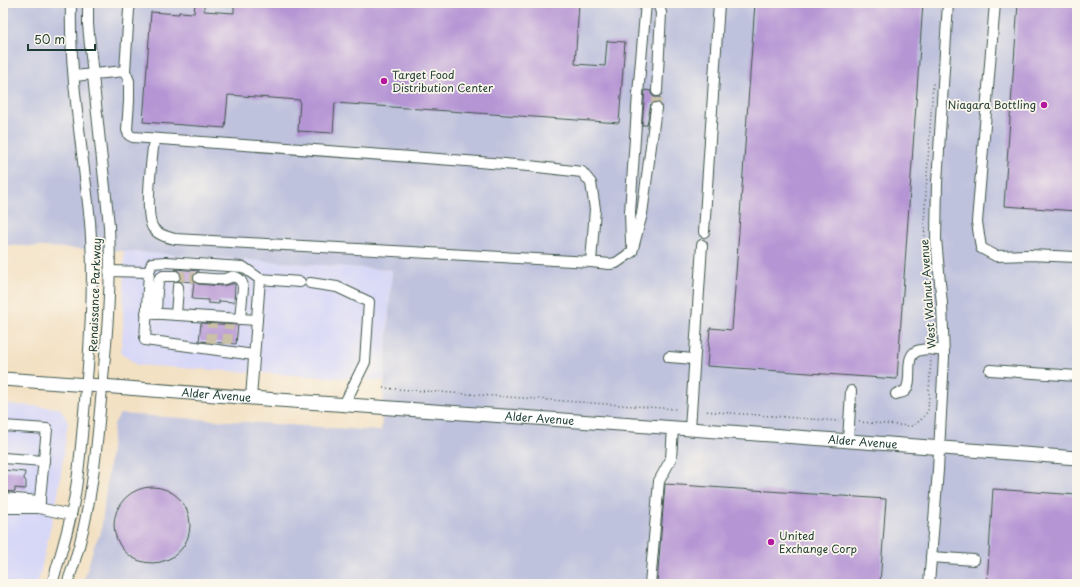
<svg xmlns="http://www.w3.org/2000/svg" width="1080" height="587" font-family="'Playpen Sans',sans-serif">
<rect width="100%" height="100%" fill="#fbf7ec"/>
<filter id="ink" filterUnits="userSpaceOnUse"><feTurbulence type="fractalNoise" baseFrequency=".025" numOctaves="2"/><feDisplacementMap in="SourceGraphic" scale="8" xChannelSelector="R" yChannelSelector="G"/><feConvolveMatrix kernelMatrix="1 2 1 2 8 2 1 2 1" color-interpolation-filters="sRGB"/></filter>
<filter id="wash" filterUnits="userSpaceOnUse"><feTurbulence type="fractalNoise" baseFrequency=".012" numOctaves="4" result="noise"/><feDisplacementMap in="SourceGraphic" scale="16" xChannelSelector="R" yChannelSelector="G"/><feGaussianBlur stdDeviation="0.9" result="paint"/><feColorMatrix in="noise" values="0 0 0 0 0 0 0 0 0 0 0 0 0 0 0 0 0 1.4 0 .05"/><feComposite in="paint" operator="in"/></filter>
<g filter="url(#wash)">
<rect width="100%" height="100%" fill="#f3e1c4"/>
<g fill="#d7d7f8">
<polygon points="124,251 392,270 384,381 137,365 121,353 123,328"/>
<polygon points="3,404 60,408 68,422 58,495 51,525 39,579 37,584 3,584"/>
</g>
<polygon fill="#bfc2dd" points="3,3 1077,3 1077,584 83,584 94,546 101,532 114,424 120,414 381,431 392,270 124,251 3,245"/>
<g id="blocks">
<g fill="#b595d4">
<polygon points="195,3 204,4 204,11 234,13 234,3 579,3 575,64 605,66 607,41 625,42 619,123 335,103 333,133 298,131 300,100 228,95 225,128 143,122 151,12 179,14 179,12 194,13"/>
<polygon points="755,3 923,3 897,379 707,366 710,328 732,330"/>
<polygon points="1018,3 1077,3 1077,211 1004,206"/>
<polygon points="645,90 651,91 651,94 654,97 660,97 659,103 654,102 651,104 647,125 642,125"/>
<polygon points="175,269 199,271 194,274 193,277 194,281 198,284 222,286 231,284 235,284 234,302 219,301 219,304 208,303 208,300 192,299 194,282 179,281 181,276 181,273"/>
<polygon points="201,323 238,325 236,344 199,341"/>
<polygon points="3,470 25,472 24,479 26,481 26,489 15,488 15,492 3,491"/>
<polygon points="665,484 886,499 880,584 657,584"/>
<circle cx="152" cy="525" r="38"/>
<polygon points="993,489 1077,495 1077,584 987,584"/>
</g>
</g>
</g>
<g filter="url(#ink)">
<use href="#blocks" fill-opacity="0" stroke="#3f564a" stroke-width="1"/>
<g fill="none" stroke-linecap="round" stroke-linejoin="round">
<g stroke="#c9c0a7" stroke-width="10" stroke-dasharray="10 5" stroke-linecap="butt">
<polyline points="656,108 657,91"/>
<polyline points="175,276 199,278"/>
<polyline points="211,343 212,324"/>
<polyline points="227,344 229,325"/>
</g>
<defs>
<g id="minor">
<polyline points="995,3 977,222 981,248 996,256 1029,255 1077,257"/>
<polyline points="125,71 129,81 129,101 127,130 129,135 133,137 466,161 529,166 582,172 591,183 595,209 591,262 609,264 616,263 632,252 642,214 656,108"/>
<polyline points="74,76 125,71 129,10 130,3"/>
<polyline points="657,91 661,13 660,9 657,3"/>
<path d="M154 139C152 157 144 215 153 228 158 235 167 237 175 239L591 262"/>
<polyline points="704,232 719,3"/>
<polyline points="631,242 630,212 638,94 646,3"/>
<polyline points="109,271 149,272 145,340 254,355"/>
<polyline points="149,272 152,263 166,262 243,267 260,279 300,282"/>
<path d="M199 278C207 278 217 280 225 279 227 279 229 277 231 277 238 276 243 281 243 288L240 319"/>
<polyline points="310,283 337,287 369,302 365,362 344,405"/>
<polyline points="146,313 257,320"/>
<polyline points="156,314 157,289 159,279 163,276 175,276"/>
<polyline points="176,315 178,287"/>
<polyline points="669,357 694,359"/>
<polyline points="990,370 1077,376"/>
<path d="M896 394C899 393 902 393 905 391 915 380 901 353 921 350 928 348 936 350 944 351"/>
<polyline points="251,398 260,279"/>
<polyline points="3,426 47,429 39,508 3,508"/>
<polyline points="690,429 702,245"/>
<polyline points="848,441 851,391"/>
<polyline points="3,458 44,461"/>
<polyline points="3,498 40,501"/>
<polyline points="39,508 71,515"/>
<polyline points="931,557 974,560"/>
<path d="M52 584C61 552 72 520 76 488 82 448 84 407 88 367 91 319 94 271 90 222 83 150 69 76 71 3"/>
<path d="M67 584C88 528 95 469 100 410 106 349 112 287 109 226 107 204 104 181 102 160 97 114 92 69 88 24V3"/>
<polyline points="650,584 659,481 671,459 673,428"/>
<polyline points="929,584 938,470 944,357 942,304 936,239 937,183 948,3"/>
</g>
<g id="major">
<path id="s1" d="M3 379 102 386 278 400 690 429 1077 458"/>
</g>
</defs>
<use href="#minor" stroke="#3f564a" stroke-width="12"/>
<use href="#major" stroke="#3f564a" stroke-width="15"/>
<g stroke="#3f564a" stroke-width="1.5" stroke-dasharray="1 3" stroke-linecap="butt">
<polyline points="931,340 924,223 933,83"/>
<polyline points="383,388 676,409"/>
<polyline points="703,411 839,421"/>
<polyline points="859,422 911,426 920,421 928,411 931,358"/>
</g>
<use href="#minor" stroke="#fff" stroke-width="10"/>
<use href="#major" stroke="#fff" stroke-width="13"/>
</g>
</g>
<g fill="#b5179e" stroke="#fbf7ec" stroke-width="1.5">
<circle cx="384" cy="81" r="4"/>
<circle cx="1044" cy="105" r="4"/>
<circle cx="771" cy="542" r="4"/>
</g>
<g text-anchor="middle" stroke-width="3.5" stroke-linejoin="round" paint-order="stroke">
<g font-size="11" fill="#1f3d34" stroke="#fbf7ec" text-anchor="start">
<text x="392" y="79">Target Food<tspan x="392" dy="13">Distribution Center</tspan></text>
<text x="1036" y="109" text-anchor="end">Niagara Bottling</text>
<text x="779" y="540">United<tspan x="779" dy="13">Exchange Corp</tspan></text>
</g>
<g font-size="11" fill="#1f3d34" stroke="#fbf7ec">
<text transform="translate(928 294) rotate(-94)" y="4">West Walnut Avenue</text>
<text transform="translate(95 295) rotate(-88)" y="4">Renaissance Parkway</text>
<text dy="4" stroke="none"><textPath href="#s1" startOffset="214">Alder Avenue</textPath></text>
<text dy="4" stroke="none"><textPath href="#s1" startOffset="538">Alder Avenue</textPath></text>
<text dy="4" stroke="none"><textPath href="#s1" startOffset="862">Alder Avenue</textPath></text>
</g>
</g>
<rect width="1080" height="587" fill="none" stroke="#fbf7ec" stroke-width="16"/>
<path d="M28 44v6h67v-6" fill="none" stroke="#1f3d34" stroke-width="2"/>
<text x="34" y="44" font-size="12" fill="#1f3d34" stroke="#fbf7ec" stroke-width="3" paint-order="stroke">50 m</text>
</svg>
